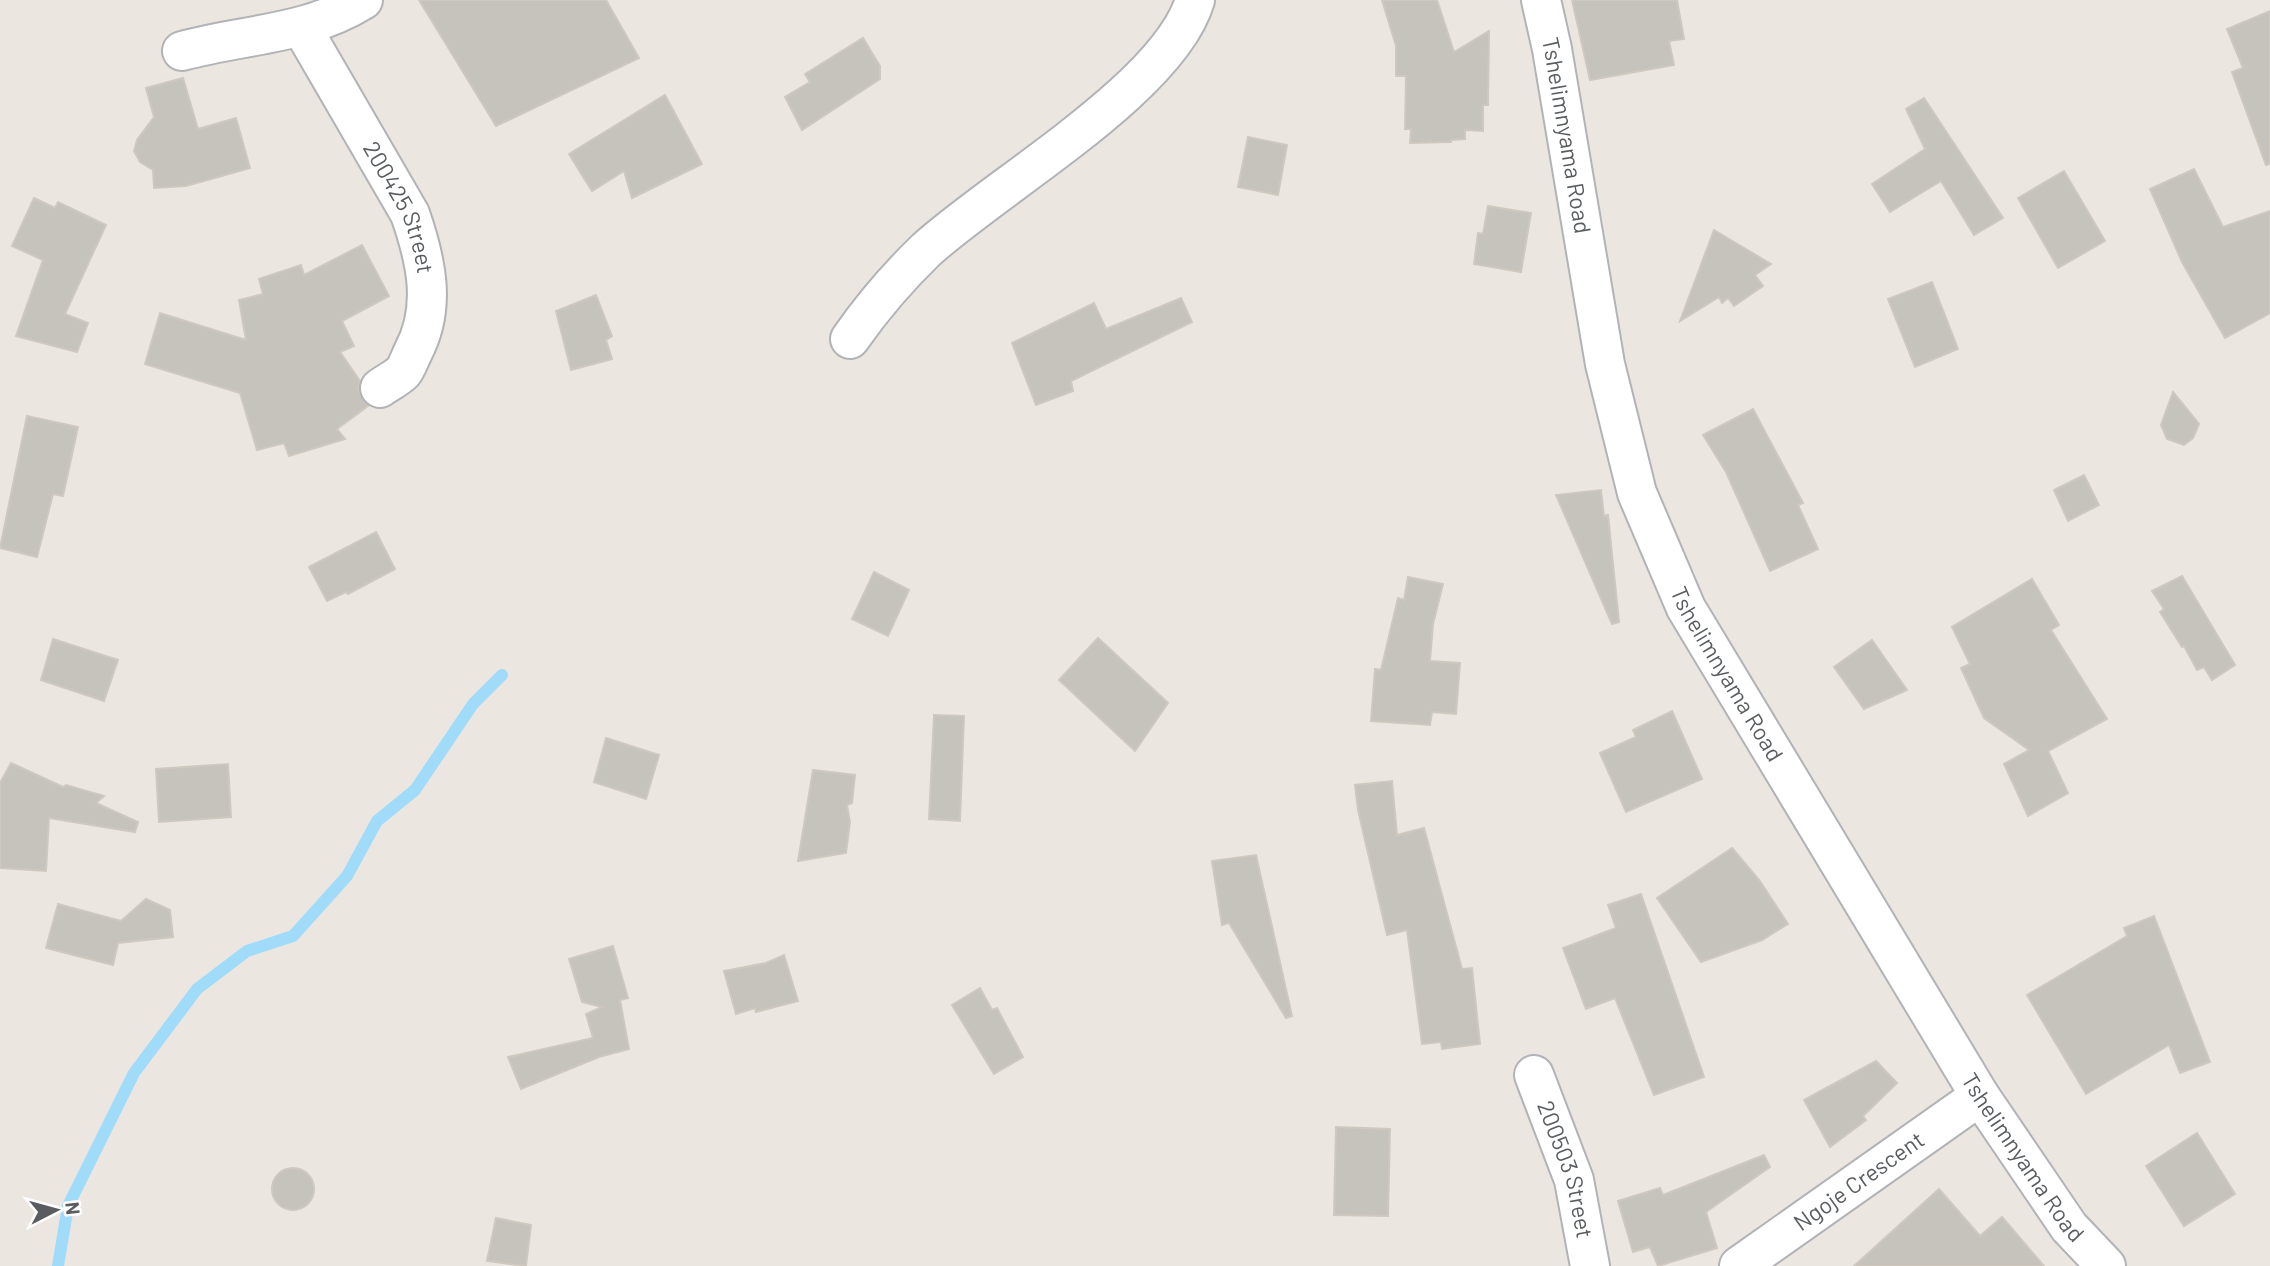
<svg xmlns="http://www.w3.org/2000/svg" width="2270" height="1266" font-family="Barlow,sans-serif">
<rect width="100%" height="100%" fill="#ebe7e0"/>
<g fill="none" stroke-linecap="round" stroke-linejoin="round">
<polyline stroke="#a1dbfa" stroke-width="12" points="58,1266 68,1206 134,1073 197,989 247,951 293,936 347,876 377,821 415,790 473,704 502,675"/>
</g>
<g fill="#c6c2bc" stroke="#cfc8bf" stroke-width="2">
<polygon points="419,0 606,0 639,58 496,126"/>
<polygon points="1382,0 1437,0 1454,52 1489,31 1488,105 1483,105 1483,131 1465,130 1465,139 1451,140 1451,142 1410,143 1411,129 1405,129 1406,76 1396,76 1396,46"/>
<polygon points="1572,0 1677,0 1684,39 1669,41 1674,65 1590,80"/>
<polygon points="2270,11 2270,164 2266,165 2232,72 2243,68 2227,29"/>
<polygon points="863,38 880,66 880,79 802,130 785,97 810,82 805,74"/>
<polygon points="183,78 198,129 236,118 250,168 186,186 154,188 153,170 140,162 134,151 137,140 154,117 146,88"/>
<polygon points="665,95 702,164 632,198 624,171 592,191 569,154"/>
<polygon points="1924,98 2003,218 1974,235 1941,181 1890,212 1872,184 1925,149 1906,109"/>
<polygon points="1248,137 1287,145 1278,195 1238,187"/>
<polygon points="2194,169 2223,227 2270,211 2270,313 2225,338 2182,262 2150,189"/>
<polygon points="2064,171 2105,241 2058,268 2018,198"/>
<polygon points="34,198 55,208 58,202 106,225 65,314 88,323 77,352 16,336 43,260 12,246"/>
<polygon points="1488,206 1531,213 1521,272 1474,264 1478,233 1483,234"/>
<polygon points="1714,230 1771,264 1755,275 1763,286 1734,306 1728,298 1722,303 1719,297 1680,321"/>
<polygon points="362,245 389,296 342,321 354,346 340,352 360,381 358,390 368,406 337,429 345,439 289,456 284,443 257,450 240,393 145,364 160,313 246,340 239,300 263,294 259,279 301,265 304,275"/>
<polygon points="1932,282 1958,349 1915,367 1888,299"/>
<polygon points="596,295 612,336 606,340 612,359 571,370 556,311"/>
<polygon points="1181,298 1192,322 1071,381 1073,391 1036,405 1012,343 1094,303 1106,329"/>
<polygon points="2173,392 2199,424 2193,438 2184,445 2167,439 2161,425"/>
<polygon points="1753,409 1803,503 1798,505 1818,549 1770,571 1726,472 1703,435"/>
<polygon points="27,416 78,427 63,496 53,494 37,557 0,548"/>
<polygon points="2084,475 2099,505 2068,521 2054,490"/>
<polygon points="1601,490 1604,516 1608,515 1619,622 1612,624 1556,495"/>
<polygon points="376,532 395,569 348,594 346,592 327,601 309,567"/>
<polygon points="874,572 909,590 888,636 852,619"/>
<polygon points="2182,576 2235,665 2212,680 2204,667 2197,670 2184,646 2182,647 2160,612 2164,609 2152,591"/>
<polygon points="1408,577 1443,584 1433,624 1430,661 1460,663 1456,714 1432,712 1430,725 1371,721 1375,669 1381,670 1398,598 1404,600"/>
<polygon points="2032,579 2059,625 2051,630 2107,719 2048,751 2068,793 2028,816 2004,764 2029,750 1984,718 1961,668 1970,664 1952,627"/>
<polygon points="1098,638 1168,703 1135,751 1059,680"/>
<polygon points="53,639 118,660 104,701 41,680"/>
<polygon points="1872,640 1907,690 1864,709 1834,667"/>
<polygon points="1672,711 1702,779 1626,812 1600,753 1636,737 1633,730"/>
<polygon points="934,715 964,716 960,821 929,819"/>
<polygon points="606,738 659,755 646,799 594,782"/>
<polygon points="11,763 63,787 66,785 104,796 96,803 138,822 135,832 49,818 46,871 0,868 0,783"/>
<polygon points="228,764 231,817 159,822 156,769"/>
<polygon points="813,770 855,775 852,803 847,805 850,822 846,853 798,861"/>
<polygon points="1392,781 1397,835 1424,828 1462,969 1472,968 1480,1044 1442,1049 1441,1042 1422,1044 1407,930 1387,935 1358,810 1355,785"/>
<polygon points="1732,848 1760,881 1788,924 1762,940 1701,962 1657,898"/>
<polygon points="1256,855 1292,1016 1286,1018 1229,923 1222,925 1212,861"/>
<polygon points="1641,894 1704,1077 1654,1095 1615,998 1586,1009 1563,948 1616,928 1608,905"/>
<polygon points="146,899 170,910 173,937 118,943 113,965 46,948 58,904 121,921"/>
<polygon points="2154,916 2210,1062 2180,1073 2169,1045 2086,1094 2027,995 2127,936 2124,928"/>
<polygon points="613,946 628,998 620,1000 629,1049 599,1057 521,1089 508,1057 593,1038 586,1014 602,1007 582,1002 569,959"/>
<polygon points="784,955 798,1001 756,1012 755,1008 736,1014 724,971 766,963"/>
<polygon points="980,988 992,1010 997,1008 1023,1057 994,1074 952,1005"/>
<polygon points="1876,1061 1897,1083 1863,1116 1866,1120 1830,1147 1804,1100"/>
<polygon points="1336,1127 1390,1129 1388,1216 1334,1215"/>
<polygon points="2197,1133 2235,1194 2184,1226 2146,1166"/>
<polygon points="1764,1155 1770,1167 1706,1212 1717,1248 1658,1266 1650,1247 1633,1252 1618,1201 1660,1188 1663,1195"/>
<circle cx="293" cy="1189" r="21"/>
<polygon points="1939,1189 1980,1236 2002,1217 2044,1266 1854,1266"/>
<polygon points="496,1218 531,1225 526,1266 487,1261"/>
</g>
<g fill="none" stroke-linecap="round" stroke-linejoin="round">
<defs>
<g id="minor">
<path id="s1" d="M1541 0 1552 49 1605 364 1637 493 1686 608 1980 1096 2069 1227 2106 1266"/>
<path id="s2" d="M302 28 410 214C426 260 437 307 413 352 410 358 407 367 403 372 397 378 387 383 380 388"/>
<path d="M182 51C244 34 307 35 363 0"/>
<path d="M850 339C873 306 897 278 926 250 996 186 1169 88 1195 0"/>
<path id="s3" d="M1534 1075 1574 1180 1590 1266"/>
<path id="s4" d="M1739 1266 1980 1096"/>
</g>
</defs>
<use href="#minor" stroke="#b1b3b7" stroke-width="42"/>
<use href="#minor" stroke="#fff" stroke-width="38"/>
</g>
<g text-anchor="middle" stroke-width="5" stroke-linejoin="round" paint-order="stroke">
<g font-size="23" fill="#595d60" stroke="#fff">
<text dy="8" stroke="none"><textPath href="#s1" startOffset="138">Tshelimnyama Road</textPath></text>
<text dy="8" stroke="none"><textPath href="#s2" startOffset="205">200425 Street</textPath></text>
<text dy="8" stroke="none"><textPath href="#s1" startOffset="705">Tshelimnyama Road</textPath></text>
<text dy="8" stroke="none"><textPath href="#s1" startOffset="1272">Tshelimnyama Road</textPath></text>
<text dy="8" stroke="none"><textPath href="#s3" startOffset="100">200503 Street</textPath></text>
<text dy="8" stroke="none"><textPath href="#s4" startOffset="147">Ngoje Crescent</textPath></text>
</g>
</g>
<g transform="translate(56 1210) rotate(84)" stroke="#ffffff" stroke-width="5" paint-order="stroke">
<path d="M0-5L12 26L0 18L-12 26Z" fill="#595d60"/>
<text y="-10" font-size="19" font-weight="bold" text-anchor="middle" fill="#595d60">N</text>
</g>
</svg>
